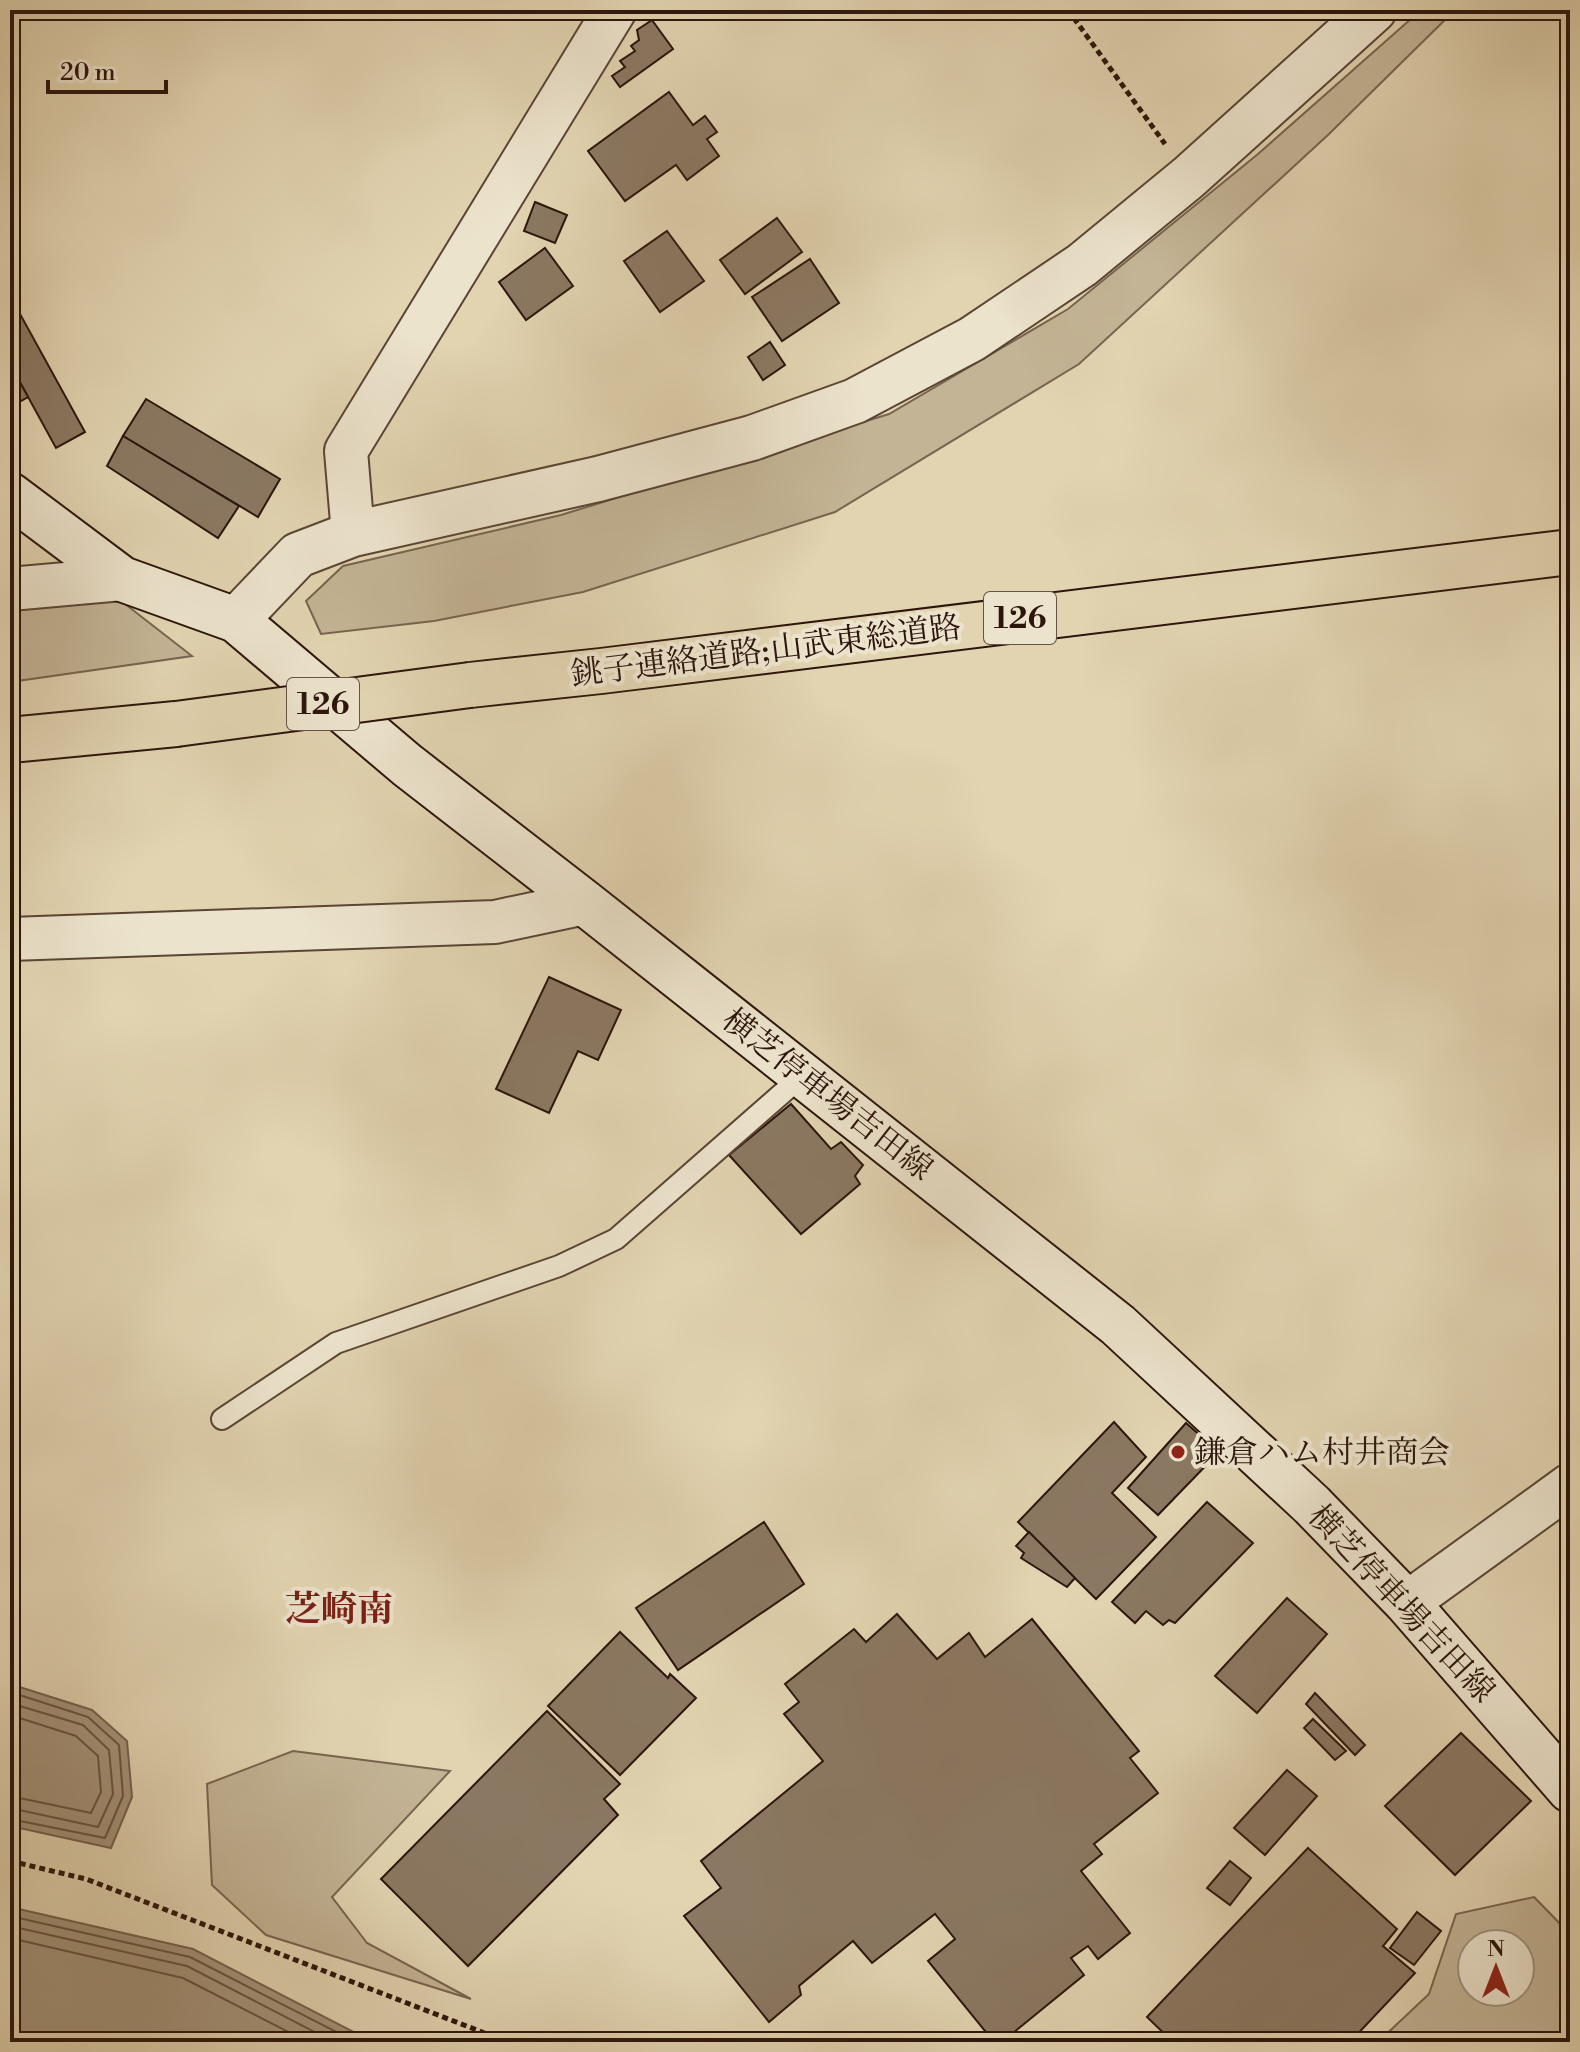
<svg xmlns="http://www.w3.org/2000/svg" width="1580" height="2052" font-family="'Libre Bodoni','Noto Serif JP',serif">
<rect width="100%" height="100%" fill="#e2d4b1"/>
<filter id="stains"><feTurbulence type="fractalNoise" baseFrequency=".0025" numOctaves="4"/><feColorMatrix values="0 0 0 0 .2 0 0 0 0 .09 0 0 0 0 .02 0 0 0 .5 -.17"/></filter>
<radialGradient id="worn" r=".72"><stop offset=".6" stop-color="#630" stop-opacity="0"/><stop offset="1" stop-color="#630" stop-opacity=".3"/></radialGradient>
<g fill="#c3b495" stroke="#786450" stroke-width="2" fill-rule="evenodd">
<polygon points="1421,10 1455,10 1329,134 1079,364 835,512 583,592 434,621 321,634 306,601 343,566 561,515 889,414 1068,309 1258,154"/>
<polygon points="120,600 192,656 10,682 10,604"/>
<polygon points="293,1751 450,1771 332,1897 367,1943 471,1999 266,1935 212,1885 207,1784"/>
<path d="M1534 1897 1570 1934V2042H1378L1429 1994 1456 1914ZM1472 1944H1520V1992H1472Z"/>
</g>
<g fill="#a49379" stroke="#74614d" stroke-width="2">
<polygon points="10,1684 92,1710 127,1741 132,1797 111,1848 10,1826"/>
<polygon points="10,1907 193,1949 373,2042 10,2042"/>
</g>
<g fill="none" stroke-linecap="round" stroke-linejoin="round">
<g stroke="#685442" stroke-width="2">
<polyline points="10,1692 88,1717 119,1745 123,1796 105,1838 10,1819"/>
<polyline points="10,1703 83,1725 109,1750 113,1794 98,1827 10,1808"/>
<polyline points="10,1715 76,1736 98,1756 101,1792 91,1813 10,1796"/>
<polyline points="10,1916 190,1957 356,2042"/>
<polyline points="10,1926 187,1966 334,2042"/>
<polyline points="10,1938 183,1978 308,2042"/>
</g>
</g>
<g fill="#8b7862" stroke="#2c150c" stroke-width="2">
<polygon points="652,20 673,49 620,87 612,76 625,67 620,61 635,51 631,46 639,40 637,30"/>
<polygon points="669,92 693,125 705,116 717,132 707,139 719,156 687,180 676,165 625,201 588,151"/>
<polygon points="535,202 567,215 555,243 524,231"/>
<polygon points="777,218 802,252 745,294 720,260"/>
<polygon points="667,231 704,281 660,312 624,261"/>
<polygon points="545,248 573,286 526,320 499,282"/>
<polygon points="810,259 839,303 782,341 752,297"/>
<polygon points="20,314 85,432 56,448 10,364 10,320"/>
<polygon points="770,342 785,365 763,380 748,357"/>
<polygon points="10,364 28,397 10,407"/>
<polygon points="146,399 280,479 258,517 123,436"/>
<polygon points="123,436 239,506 218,538 107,466"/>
<polygon points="549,977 621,1010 598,1060 578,1051 549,1113 496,1089"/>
<polygon points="791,1104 831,1149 841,1142 863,1165 855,1176 860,1184 801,1234 729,1155"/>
<polygon points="1114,1422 1146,1457 1112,1493 1156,1537 1096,1599 1018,1522"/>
<polygon points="1186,1423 1219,1452 1158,1515 1128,1488"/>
<polygon points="1207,1502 1253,1543 1175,1623 1169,1620 1163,1625 1146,1611 1135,1623 1112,1602"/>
<polygon points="764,1522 804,1584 678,1670 636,1608"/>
<polygon points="1029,1532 1075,1578 1067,1587 1021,1558 1024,1553 1016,1546"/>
<polygon points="1287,1598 1327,1634 1257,1713 1215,1676"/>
<polygon points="897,1614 937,1659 969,1633 985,1657 1032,1619 1139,1751 1130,1758 1158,1793 1094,1844 1102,1854 1081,1871 1130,1933 1098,1959 1088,1946 1071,1958 1084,1975 1002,2042 994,2042 928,1961 955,1939 935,1914 872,1963 853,1941 799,1986 801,1995 769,2022 684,1916 721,1888 701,1861 823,1761 784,1714 799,1702 785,1684 854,1629 866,1642"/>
<polygon points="620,1632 668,1678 670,1674 696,1698 620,1775 548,1706"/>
<polygon points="1315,1693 1365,1745 1355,1755 1306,1704"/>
<polygon points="547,1711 620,1784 604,1799 618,1815 468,1966 381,1879"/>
<polygon points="1313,1719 1346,1751 1335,1760 1304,1728"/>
<polygon points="1461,1733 1531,1801 1455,1875 1385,1806"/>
<polygon points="1287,1770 1317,1796 1265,1855 1234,1828"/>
<polygon points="1308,1848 1397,1929 1383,1946 1415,1973 1350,2042 1173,2042 1147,2017"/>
<polygon points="1230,1861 1251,1878 1230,1905 1207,1888"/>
<polygon points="1417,1912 1441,1931 1414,1965 1390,1948"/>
</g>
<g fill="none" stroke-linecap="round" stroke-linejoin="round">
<defs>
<polyline id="service" points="222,1419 336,1343 559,1266 616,1239 803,1075"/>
<g id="minor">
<polyline points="353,534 346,451 615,10"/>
<polyline points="10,589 122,579"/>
<polyline points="10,939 495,922 585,903"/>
<polyline points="1407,1603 1570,1485"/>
</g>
<polyline id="tertiary" points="236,620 298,555 353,534 598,479 752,438 855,401 972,339 1082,265 1189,177 1374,10"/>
<polyline id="secondary" points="10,495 122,579 236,620 407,765 585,903 1118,1325 1312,1505 1407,1603 1570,1790"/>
<g id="motorway">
<polyline points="470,685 601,671 1570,552"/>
<polyline points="10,740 176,724"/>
</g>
</defs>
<use href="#service" stroke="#5a4535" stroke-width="24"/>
<use href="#minor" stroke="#5a4535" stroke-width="46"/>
<use href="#tertiary" stroke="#5a4535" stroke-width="48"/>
<use href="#secondary" stroke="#2c150c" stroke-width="48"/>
<use href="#motorway" stroke="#2c150c" stroke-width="48"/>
<g stroke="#2c150c" stroke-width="5" stroke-dasharray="6 4" stroke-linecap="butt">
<polyline points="1068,10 1165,144"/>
<polyline points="10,1861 86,1879 482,2032 502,2042"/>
</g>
<use href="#service" stroke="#ece3cc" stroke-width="20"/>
<use href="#minor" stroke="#ece3cc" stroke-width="42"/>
<use href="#tertiary" stroke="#ece3cc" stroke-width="44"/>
<use href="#secondary" stroke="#ece3cc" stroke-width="44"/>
<use href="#motorway" stroke="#e2d4b1" stroke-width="44"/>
<defs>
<polyline id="motorway-bridge" points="176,724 470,685"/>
</defs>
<use href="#motorway-bridge" stroke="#2c150c" stroke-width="48" stroke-linecap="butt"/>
<use href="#motorway-bridge" stroke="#e2d4b1" stroke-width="44"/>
</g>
<circle fill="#8f2418" stroke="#ece3cc" stroke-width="3" cx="1178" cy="1452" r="8"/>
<g text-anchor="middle" stroke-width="8" stroke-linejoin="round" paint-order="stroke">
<g fill="#ece3cc" stroke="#665346" stroke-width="2">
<rect x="984" y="592" width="72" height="52" rx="6"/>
<rect x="287" y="678" width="72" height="52" rx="6"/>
</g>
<g font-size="30" font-weight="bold" fill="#2c150c">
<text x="1020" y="628">126</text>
<text x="323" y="714">126</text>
</g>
<g font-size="32" fill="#2c150c" stroke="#ece3cc">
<text transform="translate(766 650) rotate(-7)" y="11">銚子連絡道路;山武東総道路</text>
<text transform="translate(828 1094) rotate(38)" y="11">横芝停車場吉田線</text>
<text transform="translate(1402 1603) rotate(47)" y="11">横芝停車場吉田線</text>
</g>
<g font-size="32" fill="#2c150c" stroke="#ece3cc" text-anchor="start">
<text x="1194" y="1463">鎌倉ハム村井商会</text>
</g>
<g font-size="36" font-weight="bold" fill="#7a1f14" stroke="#ece3cc">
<text x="339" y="1621">芝崎南</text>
</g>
</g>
<rect width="1580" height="2052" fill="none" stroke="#e2d4b1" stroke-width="40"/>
<rect x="12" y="12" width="1556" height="2028" fill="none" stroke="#2c150c" stroke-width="4"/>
<rect x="20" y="20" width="1540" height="2012" fill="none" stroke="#2c150c" stroke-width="2"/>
<g transform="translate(1496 1968)"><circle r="38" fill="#ece3cc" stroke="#9f917f" stroke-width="2"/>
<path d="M0-6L14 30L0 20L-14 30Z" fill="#8f2418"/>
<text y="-12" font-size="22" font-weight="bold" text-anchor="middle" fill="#2c150c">N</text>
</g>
<path d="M48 80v12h118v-12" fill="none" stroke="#2c150c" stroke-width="4"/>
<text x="60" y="80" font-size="24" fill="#2c150c" stroke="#ece3cc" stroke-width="6" paint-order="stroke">20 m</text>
<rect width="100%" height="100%" filter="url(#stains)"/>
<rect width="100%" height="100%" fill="url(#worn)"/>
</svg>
